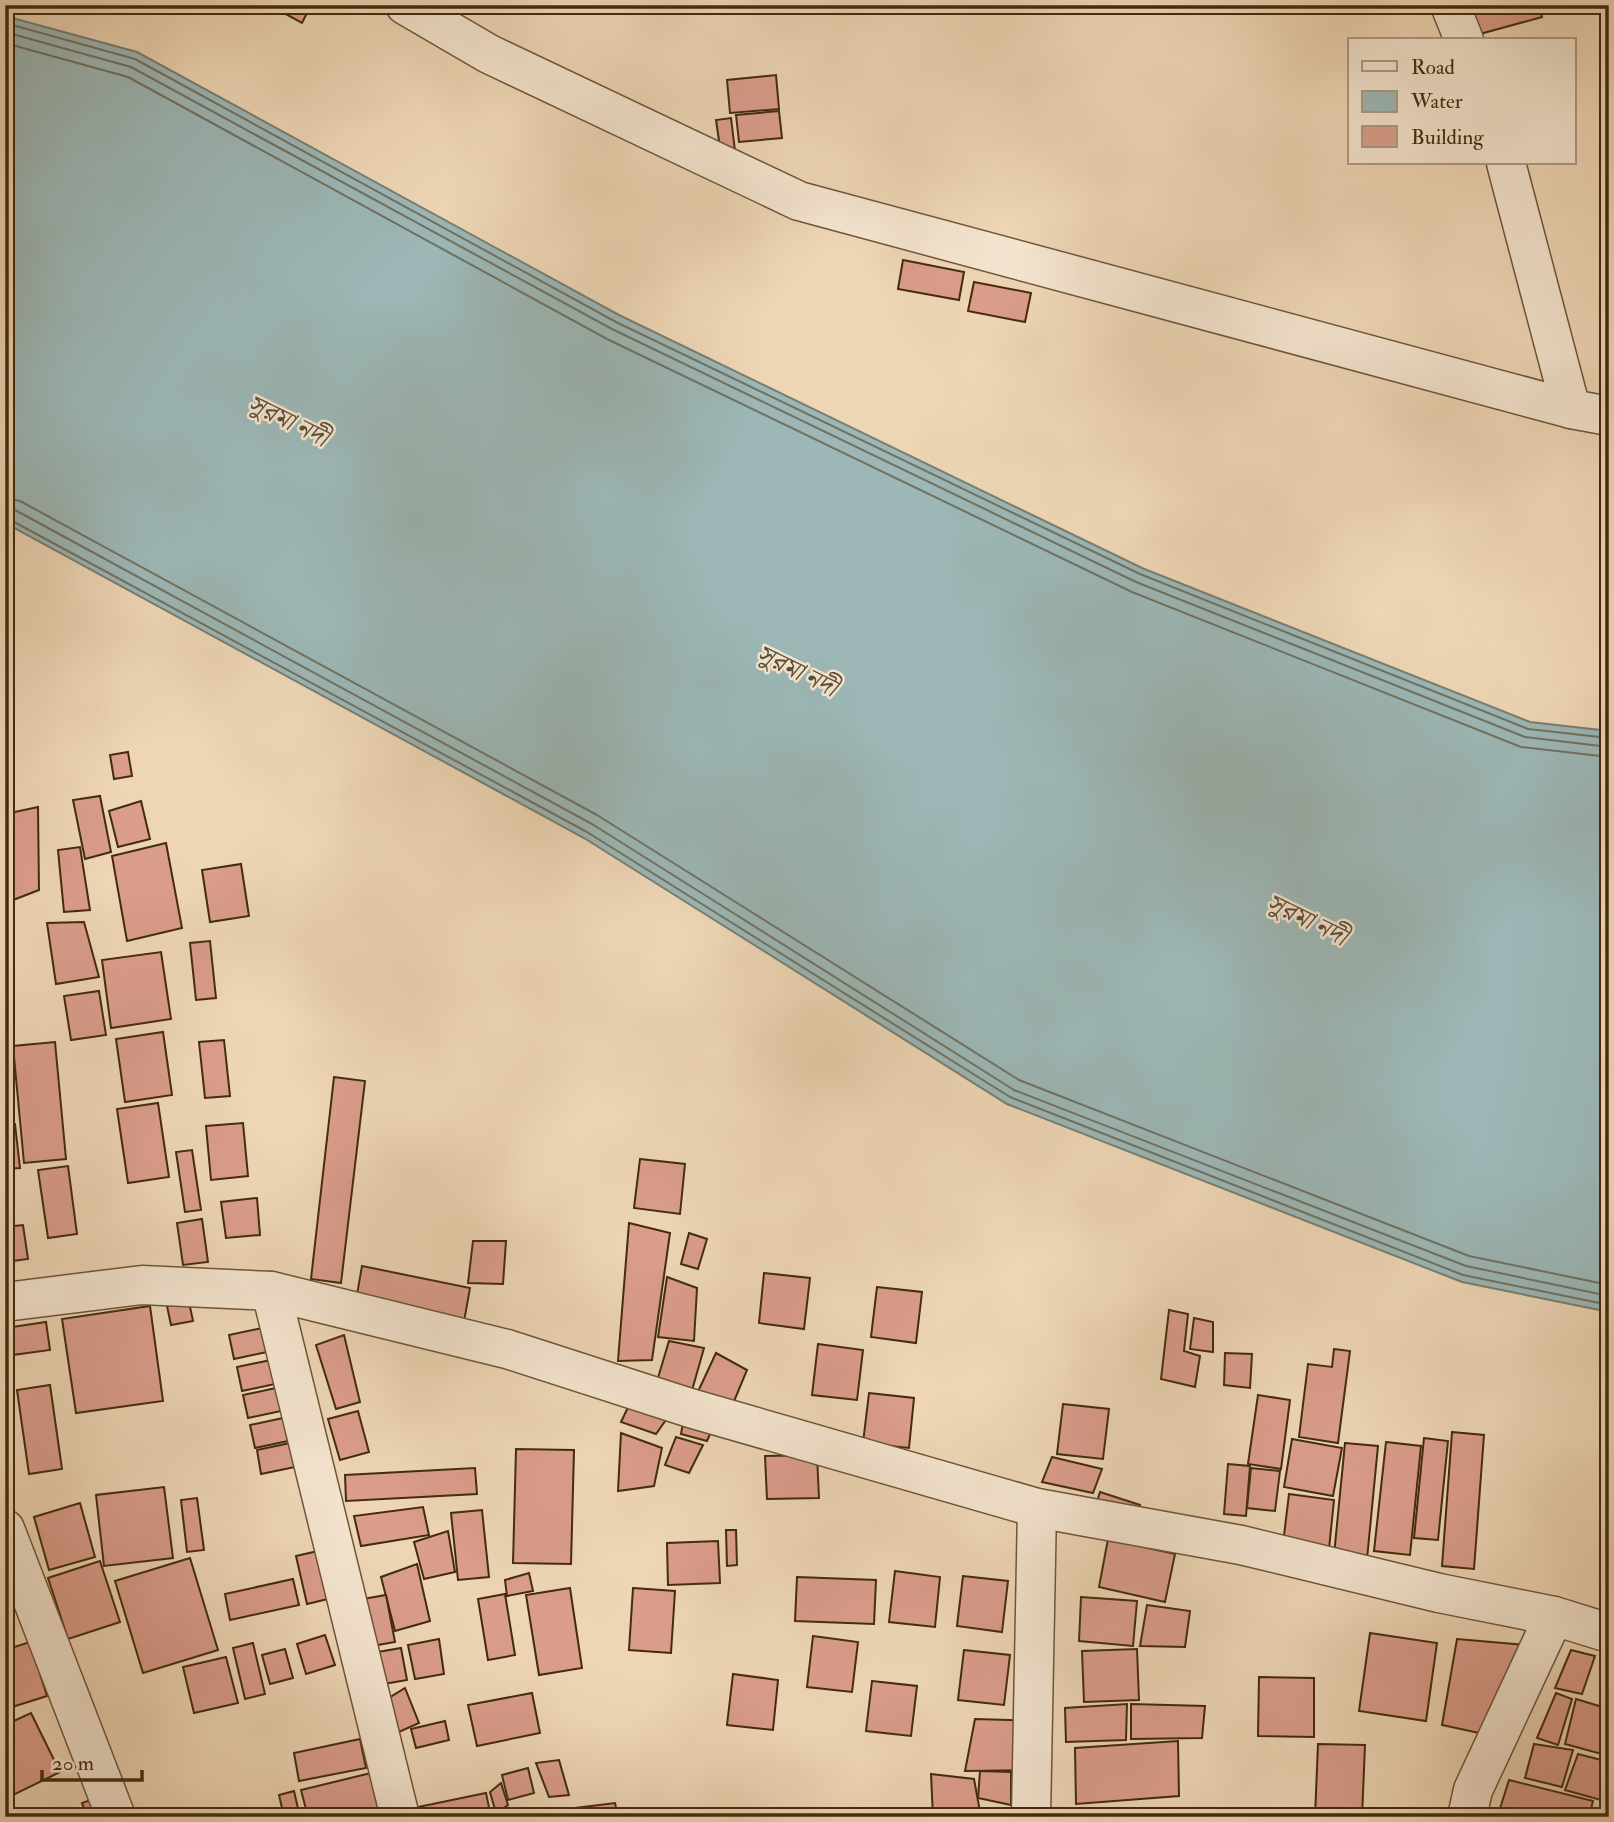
<svg xmlns="http://www.w3.org/2000/svg" width="1614" height="1822" font-family="'IM FELL Double Pica','Noto Serif Bengali',serif">
<rect width="100%" height="100%" fill="#eed6b5"/>
<filter id="stains"><feTurbulence type="fractalNoise" baseFrequency=".00286" numOctaves="4"/><feColorMatrix values="0 0 0 0 .2 0 0 0 0 .09 0 0 0 0 .02 0 0 0 .5 -.17"/></filter>
<radialGradient id="worn" r=".72"><stop offset=".6" stop-color="#630" stop-opacity="0"/><stop offset="1" stop-color="#630" stop-opacity=".3"/></radialGradient>
<polygon fill="#9cb7b6" stroke="#787f72" stroke-width="2" points="5,16 137,52 619,315 1142,568 1530,722 1609,731 1609,1312 1462,1282 1007,1104 584,838 5,523"/>
<g fill="none" stroke-linecap="round" stroke-linejoin="round">
<g stroke="#707162" stroke-width="2">
<polyline points="5,23 135,59 616,322 1140,574 1528,729 1609,738"/>
<polyline points="5,32 131,67 612,329 1136,582 1525,737 1609,747"/>
<polyline points="5,43 128,77 607,339 1132,592 1521,747 1609,757"/>
<polyline points="5,498 20,501 597,815 1019,1080 1469,1256 1609,1285"/>
<polyline points="5,508 15,510 592,824 1014,1090 1466,1266 1609,1296"/>
<polyline points="5,517 587,832 1010,1097 1463,1275 1609,1305"/>
</g>
</g>
<g fill="#db9d8c" stroke="#432b0d" stroke-width="2">
<polygon points="269,5 311,5 302,23"/>
<polygon points="1461,5 1538,5 1542,17 1469,37"/>
<polygon points="776,75 779,109 730,113 727,80"/>
<polygon points="779,111 782,138 739,142 736,115"/>
<polygon points="731,118 736,159 722,161 716,120"/>
<polygon points="903,260 964,272 959,300 898,289"/>
<polygon points="974,282 1031,293 1025,322 968,311"/>
<polygon points="128,752 132,776 114,779 110,755"/>
<polygon points="100,796 111,852 85,859 73,800"/>
<polygon points="141,801 150,839 118,847 109,811"/>
<polygon points="38,807 39,890 8,902 5,814"/>
<polygon points="166,843 182,928 127,941 112,856"/>
<polygon points="80,847 90,910 64,912 58,850"/>
<polygon points="241,864 249,916 210,922 202,870"/>
<polygon points="84,922 99,977 56,984 47,923"/>
<polygon points="210,941 216,998 196,1000 190,943"/>
<polygon points="161,952 171,1019 111,1028 102,960"/>
<polygon points="99,991 106,1035 71,1040 64,996"/>
<polygon points="5,1003 11,1028 5,1030"/>
<polygon points="163,1032 172,1095 125,1102 116,1039"/>
<polygon points="224,1040 230,1096 205,1098 199,1042"/>
<polygon points="55,1042 66,1159 24,1163 13,1046"/>
<polygon points="334,1077 365,1081 341,1283 311,1279"/>
<polygon points="158,1103 169,1177 128,1183 117,1109"/>
<polygon points="243,1123 248,1176 211,1180 206,1126"/>
<polygon points="15,1124 20,1168 5,1169 5,1125"/>
<polygon points="192,1150 201,1210 185,1212 176,1152"/>
<polygon points="640,1159 685,1164 680,1214 634,1208"/>
<polygon points="68,1166 77,1234 48,1238 38,1170"/>
<polygon points="257,1198 260,1235 226,1238 221,1202"/>
<polygon points="202,1219 208,1262 183,1265 177,1223"/>
<polygon points="629,1223 670,1233 652,1360 618,1361"/>
<polygon points="23,1225 28,1259 5,1262 5,1227"/>
<polygon points="689,1233 707,1239 698,1269 681,1264"/>
<polygon points="473,1241 506,1241 503,1284 468,1283"/>
<polygon points="362,1266 470,1288 463,1327 355,1306"/>
<polygon points="764,1273 810,1278 804,1329 759,1323"/>
<polygon points="667,1277 697,1288 694,1341 658,1337"/>
<polygon points="877,1287 922,1292 916,1343 871,1337"/>
<polygon points="189,1302 193,1321 171,1325 167,1306"/>
<polygon points="150,1306 163,1401 76,1413 62,1319"/>
<polygon points="1169,1310 1188,1314 1184,1351 1200,1356 1195,1387 1161,1379"/>
<polygon points="1194,1318 1213,1322 1213,1352 1190,1349"/>
<polygon points="46,1322 50,1350 5,1356 5,1328"/>
<polygon points="262,1328 267,1352 234,1359 229,1335"/>
<polygon points="344,1335 360,1402 336,1409 316,1345"/>
<polygon points="669,1341 704,1348 689,1401 655,1388"/>
<polygon points="818,1344 863,1350 857,1400 812,1395"/>
<polygon points="1334,1349 1350,1351 1338,1443 1299,1437 1308,1364 1332,1367"/>
<polygon points="716,1353 747,1370 730,1411 695,1398"/>
<polygon points="1225,1353 1252,1354 1250,1388 1224,1385"/>
<polygon points="271,1360 275,1384 242,1391 237,1367"/>
<polygon points="50,1385 62,1469 29,1474 17,1390"/>
<polygon points="276,1388 281,1411 248,1418 243,1395"/>
<polygon points="869,1393 914,1398 909,1448 863,1443"/>
<polygon points="1258,1395 1290,1400 1281,1469 1248,1464"/>
<polygon points="630,1403 668,1417 656,1434 621,1422"/>
<polygon points="1063,1404 1109,1409 1103,1459 1057,1454"/>
<polygon points="358,1411 369,1452 340,1460 328,1419"/>
<polygon points="684,1417 714,1425 707,1441 681,1434"/>
<polygon points="283,1418 288,1441 255,1448 250,1425"/>
<polygon points="1452,1432 1484,1435 1474,1569 1442,1566"/>
<polygon points="621,1433 662,1448 654,1486 618,1491"/>
<polygon points="676,1437 703,1445 689,1473 665,1465"/>
<polygon points="1424,1438 1448,1441 1438,1540 1414,1538"/>
<polygon points="1292,1439 1342,1448 1333,1496 1284,1487"/>
<polygon points="1386,1442 1421,1446 1410,1555 1374,1551"/>
<polygon points="290,1443 295,1467 261,1474 257,1450"/>
<polygon points="1345,1443 1378,1446 1367,1559 1334,1555"/>
<polygon points="516,1449 574,1450 571,1564 513,1563"/>
<polygon points="817,1455 819,1498 767,1499 765,1456"/>
<polygon points="1052,1457 1102,1469 1093,1493 1042,1482"/>
<polygon points="1228,1464 1250,1466 1246,1516 1224,1514"/>
<polygon points="475,1468 477,1494 346,1501 345,1475"/>
<polygon points="1251,1468 1280,1471 1275,1511 1247,1508"/>
<polygon points="164,1487 173,1558 104,1566 96,1495"/>
<polygon points="1100,1492 1140,1505 1134,1524 1094,1511"/>
<polygon points="1289,1494 1334,1500 1329,1549 1283,1544"/>
<polygon points="197,1498 204,1550 187,1552 181,1500"/>
<polygon points="80,1503 95,1557 49,1570 34,1517"/>
<polygon points="423,1507 429,1535 361,1546 354,1516"/>
<polygon points="482,1510 489,1577 458,1580 451,1513"/>
<polygon points="726,1530 736,1530 737,1565 727,1566"/>
<polygon points="448,1531 455,1572 424,1579 414,1542"/>
<polygon points="1108,1539 1175,1554 1165,1602 1099,1587"/>
<polygon points="718,1541 720,1583 668,1585 667,1543"/>
<polygon points="318,1551 328,1599 307,1604 296,1556"/>
<polygon points="190,1558 218,1650 143,1673 115,1581"/>
<polygon points="100,1561 120,1622 68,1639 48,1578"/>
<polygon points="417,1564 430,1621 395,1631 381,1577"/>
<polygon points="895,1571 940,1577 935,1627 889,1622"/>
<polygon points="529,1573 533,1591 507,1596 505,1580"/>
<polygon points="963,1576 1008,1581 1002,1632 957,1626"/>
<polygon points="797,1577 876,1580 874,1624 795,1621"/>
<polygon points="293,1579 299,1605 230,1620 225,1594"/>
<polygon points="1609,1579 1609,1630 1603,1629 1603,1581"/>
<polygon points="570,1588 582,1668 539,1675 526,1595"/>
<polygon points="633,1588 675,1591 671,1653 629,1650"/>
<polygon points="505,1594 515,1655 488,1660 478,1599"/>
<polygon points="386,1595 395,1642 372,1646 363,1599"/>
<polygon points="1081,1597 1137,1601 1133,1646 1079,1641"/>
<polygon points="1147,1605 1190,1611 1185,1647 1140,1646"/>
<polygon points="1370,1633 1437,1643 1426,1721 1359,1711"/>
<polygon points="325,1635 335,1665 306,1674 297,1644"/>
<polygon points="813,1636 858,1642 852,1692 807,1687"/>
<polygon points="439,1639 444,1674 415,1679 408,1645"/>
<polygon points="1457,1639 1526,1645 1498,1737 1442,1725"/>
<polygon points="30,1642 47,1696 9,1708 5,1695 5,1650"/>
<polygon points="253,1643 265,1694 245,1699 233,1648"/>
<polygon points="401,1648 407,1680 378,1685 372,1653"/>
<polygon points="285,1649 293,1678 270,1684 262,1655"/>
<polygon points="1137,1649 1139,1700 1084,1702 1082,1651"/>
<polygon points="964,1650 1010,1655 1004,1705 958,1700"/>
<polygon points="1571,1650 1595,1656 1582,1694 1555,1688"/>
<polygon points="226,1657 238,1703 194,1713 183,1667"/>
<polygon points="733,1674 778,1680 773,1730 727,1725"/>
<polygon points="1259,1677 1314,1678 1314,1737 1258,1736"/>
<polygon points="872,1681 917,1686 911,1736 866,1731"/>
<polygon points="405,1688 419,1723 388,1737 376,1706"/>
<polygon points="532,1693 540,1733 477,1746 468,1705"/>
<polygon points="1556,1693 1572,1699 1558,1745 1537,1738"/>
<polygon points="1576,1699 1609,1709 1609,1756 1565,1744"/>
<polygon points="1127,1704 1126,1740 1066,1742 1065,1708"/>
<polygon points="1131,1704 1205,1706 1202,1738 1131,1739"/>
<polygon points="31,1713 60,1772 5,1799 5,1725"/>
<polygon points="975,1719 1039,1721 1038,1770 965,1771"/>
<polygon points="445,1721 449,1740 416,1748 411,1729"/>
<polygon points="360,1739 366,1768 299,1781 294,1753"/>
<polygon points="1178,1741 1179,1796 1076,1804 1075,1748"/>
<polygon points="1318,1744 1365,1745 1362,1817 1315,1817"/>
<polygon points="1534,1744 1573,1750 1562,1787 1525,1778"/>
<polygon points="1578,1754 1609,1762 1608,1802 1565,1790"/>
<polygon points="559,1760 569,1795 549,1797 536,1763"/>
<polygon points="528,1768 534,1793 508,1800 502,1775"/>
<polygon points="980,1771 1011,1772 1011,1805 978,1798"/>
<polygon points="371,1773 381,1817 308,1817 301,1790"/>
<polygon points="931,1774 974,1779 981,1817 933,1817"/>
<polygon points="1509,1780 1593,1801 1589,1817 1498,1815"/>
<polygon points="501,1783 508,1805 496,1813 490,1792"/>
<polygon points="294,1791 300,1817 284,1817 279,1795"/>
<polygon points="110,1793 118,1817 87,1817 82,1803"/>
<polygon points="486,1793 491,1817 420,1817 418,1807"/>
<polygon points="615,1803 618,1817 559,1817 559,1810"/>
</g>
<g fill="none" stroke-linecap="round" stroke-linejoin="round">
<defs>
<g id="minor">
<polyline points="405,5 489,54 799,201 1571,409 1609,416"/>
<polyline points="1450,5 1464,40"/>
<polyline points="1506,163 1571,409"/>
<polyline points="271,1291 400,1817"/>
<polyline points="5,1302 142,1285 271,1291 507,1349 690,1408 1037,1508 1241,1545 1439,1593 1554,1616 1609,1633"/>
<polyline points="5,1529 116,1817"/>
<polyline points="1031,1817 1037,1508"/>
<polyline points="1467,1817 1473,1790 1554,1616"/>
</g>
</defs>
<use href="#minor" stroke="#6e5637" stroke-width="41"/>
<use href="#minor" stroke="#f4e4cf" stroke-width="38"/>
</g>
<g text-anchor="middle" stroke-width="5" stroke-linejoin="round" paint-order="stroke">
<g font-size="26" font-style="italic" fill="#594e37" stroke="#f4e4cf">
<text transform="translate(288 420) rotate(26)" y="9">সুরমা নদী</text>
<text transform="translate(797 670) rotate(26)" y="9">সুরমা নদী</text>
<text transform="translate(1307 919) rotate(26)" y="9">সুরমা নদী</text>
</g>
</g>
<rect width="1614" height="1822" fill="none" stroke="#eed6b5" stroke-width="28"/>
<rect x="7" y="7" width="1600" height="1808" fill="none" stroke="#432b0d" stroke-width="3.5"/>
<rect x="14" y="14" width="1586" height="1794" fill="none" stroke="#432b0d" stroke-width="2"/>
<rect x="1348" y="38" width="228" height="126" fill="#f4e4cf" stroke="#ad9a81" stroke-width="2"/>
<rect x="1362" y="61" width="35" height="10" fill="#f4e4cf" stroke="#ad9a81" stroke-width="2"/>
<text x="1411" y="74" font-size="21" fill="#432b0d">Road</text>
<rect x="1362" y="91" width="35" height="21" fill="#9cb7b6" stroke="#ad9a81" stroke-width="2"/>
<text x="1411" y="108" font-size="21" fill="#432b0d">Water</text>
<rect x="1362" y="126" width="35" height="21" fill="#db9d8c" stroke="#ad9a81" stroke-width="2"/>
<text x="1411" y="144" font-size="21" fill="#432b0d">Building</text>
<path d="M42 1770v10h100v-10" fill="none" stroke="#432b0d" stroke-width="3.5"/>
<text x="52" y="1770" font-size="21" fill="#432b0d" stroke="#f4e4cf" stroke-width="5" paint-order="stroke">20 m</text>
<rect width="100%" height="100%" filter="url(#stains)"/>
<rect width="100%" height="100%" fill="url(#worn)"/>
</svg>
